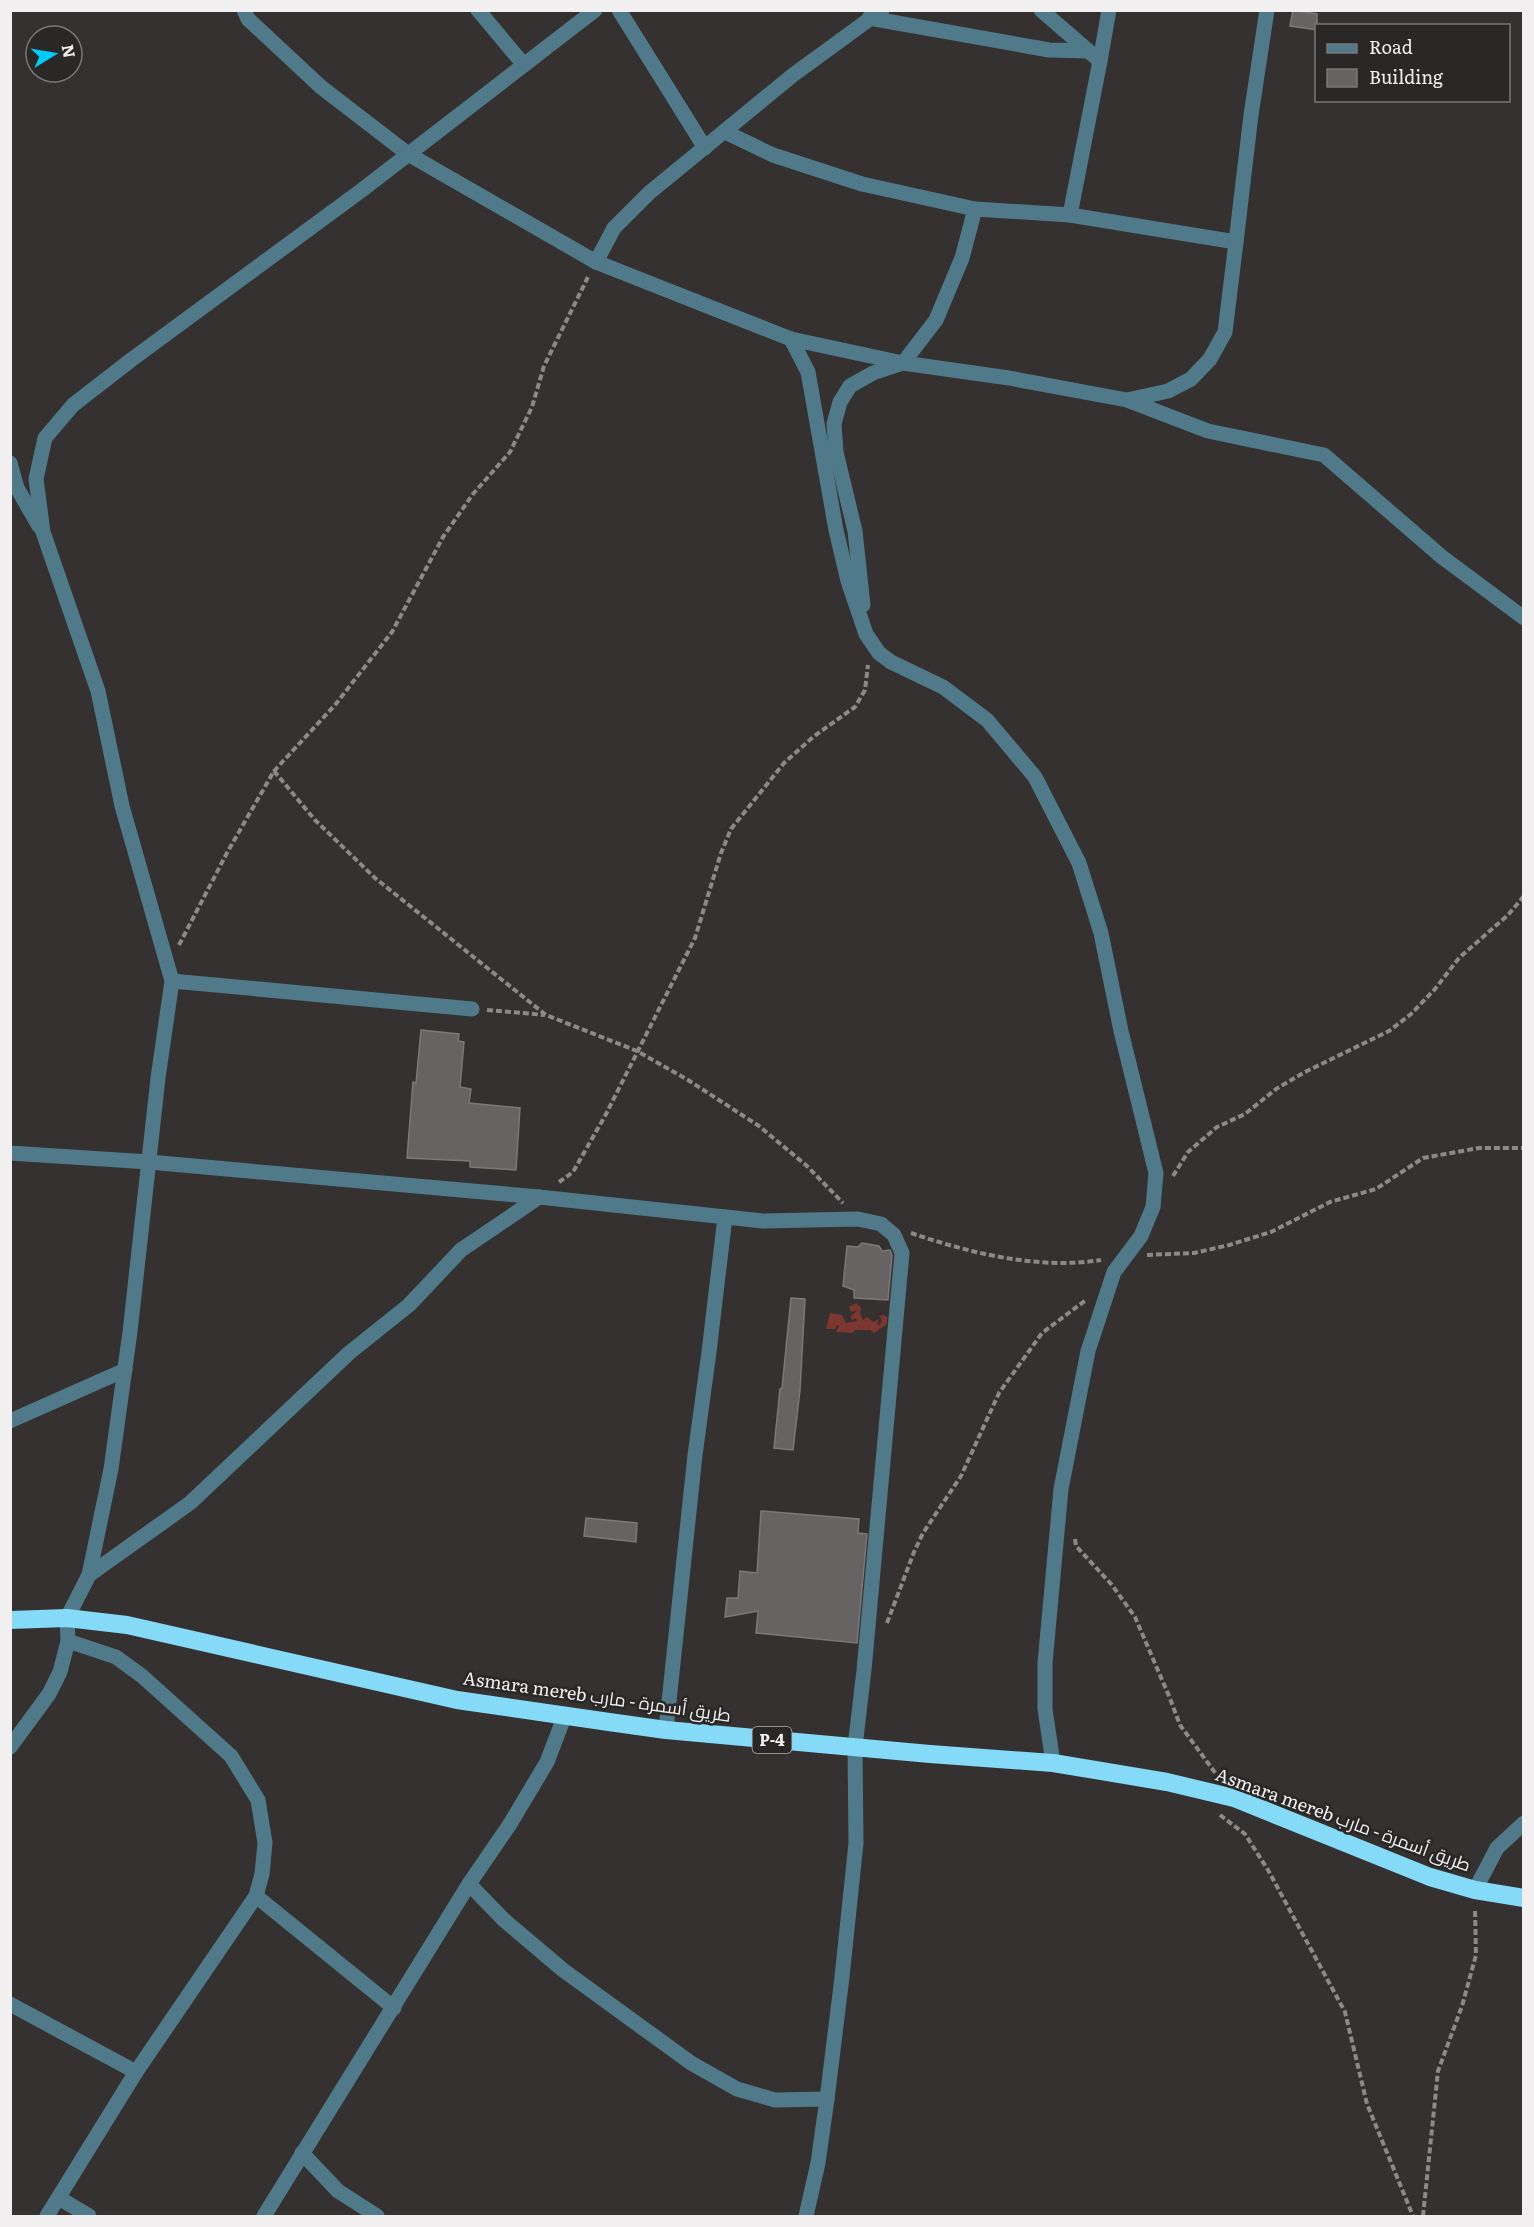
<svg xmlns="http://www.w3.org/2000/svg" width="1534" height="2227" font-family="Literata,Cairo,serif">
<rect width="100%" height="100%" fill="#343130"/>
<polygon fill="#7d3731" points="856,1303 861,1308 860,1313 863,1320 867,1317 873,1322 879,1319 877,1324 880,1325 882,1320 879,1316 884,1315 887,1317 887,1324 874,1333 870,1330 855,1330 853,1333 836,1332 839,1326 837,1325 835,1329 826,1329 830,1313 842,1315 846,1323 857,1321 856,1318 852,1320 850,1317 858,1310 851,1312 849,1307"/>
<g fill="#676362" stroke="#7c7877" stroke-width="1.5">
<polygon points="1293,10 1317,14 1317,30 1290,26"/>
<polygon points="421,1030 459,1034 458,1041 464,1042 460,1087 471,1089 469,1103 520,1108 516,1170 470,1167 470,1161 407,1158 413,1082 416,1083"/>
<polygon points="862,1243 879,1246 882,1251 890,1250 892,1255 888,1300 854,1298 854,1290 843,1286 847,1246 858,1247"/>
<polygon points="791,1298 805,1299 800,1390 793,1450 774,1448 780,1389 782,1388"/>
<polygon points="761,1511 859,1519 858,1533 867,1534 857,1643 756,1633 758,1611 725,1617 727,1598 738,1598 740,1571 757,1573"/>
<polygon points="586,1518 637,1523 636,1542 584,1536"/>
</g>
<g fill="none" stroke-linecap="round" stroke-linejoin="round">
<g stroke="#8c8a89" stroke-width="4" stroke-dasharray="6 3" stroke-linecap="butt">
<polyline points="274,771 315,820 375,878 546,1015 637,1051 688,1080 759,1126 807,1166 843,1203"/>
<polyline points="179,945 228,851 274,771 335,705 392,632 443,537 473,494 510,452 532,407 544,366 589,275"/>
<polyline points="487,1010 545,1015"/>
<polyline points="1173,1176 1188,1152 1217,1127 1245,1114 1276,1089 1305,1072 1389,1031 1411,1014 1435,989 1459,958 1508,915 1524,896"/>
<polyline points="559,1182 573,1172 605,1116 695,938 721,853 731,829 784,763 813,737 855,707 865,690 868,665"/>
<path d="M911 1233C970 1253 1038 1270 1101 1260"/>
<polyline points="1147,1255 1194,1253 1229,1245 1271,1232 1330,1202 1376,1189 1423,1158 1479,1148 1524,1148"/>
<polyline points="1075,1539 1076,1546 1112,1585 1135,1617 1169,1696 1180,1725 1216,1774"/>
<polyline points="887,1623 914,1552 923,1533 961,1476 999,1393 1042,1333 1086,1300"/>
<polyline points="1220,1815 1245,1834 1268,1870 1345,2012 1367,2104 1413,2216"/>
<polyline points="1423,2216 1438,2071 1462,2006 1476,1955 1475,1909"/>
</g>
<g stroke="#507a89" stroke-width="15">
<polyline points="244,10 248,19 321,87 408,154 596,262 791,339 808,372 836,530 848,581 866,634 879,653 891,662 943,687 987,720 1035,777 1079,863 1101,933 1121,1031 1156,1173 1153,1207 1141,1236 1114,1272 1088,1351 1061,1489 1045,1663 1045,1709 1053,1763"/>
<polyline points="478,10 524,65"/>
<polyline points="619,10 705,148"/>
<polyline points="869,18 1049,50 1088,51"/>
<polyline points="1100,61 1109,10"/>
<polyline points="725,132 773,155 862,184 975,209"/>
<polyline points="1070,215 1236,242 1225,332 1210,359 1191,379 1168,391 1127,400"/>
<polyline points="1236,242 1251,115 1267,10"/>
<polyline points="596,262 614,228 649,193 793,75 882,10"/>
<polyline points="791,339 903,363 1009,378 1127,400 1208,431 1324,455 1442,557 1524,618"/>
<polyline points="10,463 17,488 39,526"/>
<polyline points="863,605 855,531 836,452 834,424 840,402 850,386 873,373 903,363 936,320 962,258 975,209 1070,215 1100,61 1041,10"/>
<polyline points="172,981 472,1009"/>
<polyline points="10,1153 149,1162 539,1197 763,1221 858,1219 881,1224 894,1235 902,1253 864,1670 855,1747 856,1843 842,1977 827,2099 818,2163 806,2216"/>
<polyline points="10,1421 125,1370"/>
<polyline points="89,1575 190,1503 349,1353 409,1305 461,1250 539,1197"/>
<polyline points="68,1641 116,1657 142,1676 231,1756 258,1800 265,1843 262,1874 256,1896"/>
<polyline points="666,1730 695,1455 709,1352 725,1217"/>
<polyline points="10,1747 49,1694 60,1672 68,1641 67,1618 89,1575 111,1469 130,1332 158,1078 172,981 122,806 98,691 43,532 36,479 45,438 73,405 131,360 362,190 595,10"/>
<polyline points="469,1884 504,1920 563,1970 691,2063 737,2089 775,2100 827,2099"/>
<polyline points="1475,1890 1497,1848 1524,1823"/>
<polyline points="10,2004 136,2072"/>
<polyline points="302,2153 338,2191 377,2216"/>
<polyline points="59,2198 89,2216"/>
<polyline points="47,2216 136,2072 256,1896 394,2008"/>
<polyline points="264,2216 469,1884 510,1824 547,1762 565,1715"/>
</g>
<polyline stroke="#85daf8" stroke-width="18" points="10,1620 67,1618 127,1625 457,1700 609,1722 666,1730 930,1754 1053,1763 1167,1782 1234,1798 1430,1877 1475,1890 1524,1898"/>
</g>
<g text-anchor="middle" stroke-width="5" stroke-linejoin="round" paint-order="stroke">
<rect fill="#2a2727" stroke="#b5b3b3" stroke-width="1.5" x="752.5" y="1727" width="39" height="26" rx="4.5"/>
<g font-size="16" font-weight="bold" fill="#f1efef">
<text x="772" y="1746">P-4</text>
</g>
<g font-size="18" fill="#f1efef" stroke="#2a2727">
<text transform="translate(597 1697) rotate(8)" y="6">Asmara mereb طريق أسمرة - مارب</text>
<text transform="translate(1343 1820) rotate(20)" y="6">Asmara mereb طريق أسمرة - مارب</text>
</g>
</g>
<rect width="1534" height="2227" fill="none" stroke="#f1efef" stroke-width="24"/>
<rect x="1315" y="24" width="195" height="78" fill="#2a2727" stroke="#7a7777" stroke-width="1.5"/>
<rect x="1327" y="44" width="30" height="9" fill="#507a89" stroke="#7a7777" stroke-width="1.5"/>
<text x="1369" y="54" font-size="18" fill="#f1efef">Road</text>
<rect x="1327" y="69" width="30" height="18" fill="#676362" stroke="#7a7777" stroke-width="1.5"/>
<text x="1369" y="84" font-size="18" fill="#f1efef">Building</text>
<g transform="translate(54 54) rotate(79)"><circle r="28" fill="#2a2727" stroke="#7a7777" stroke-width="1.5"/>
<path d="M0-4.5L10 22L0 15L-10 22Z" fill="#02cbf9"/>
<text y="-9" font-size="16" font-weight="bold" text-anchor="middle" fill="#f1efef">N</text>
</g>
</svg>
